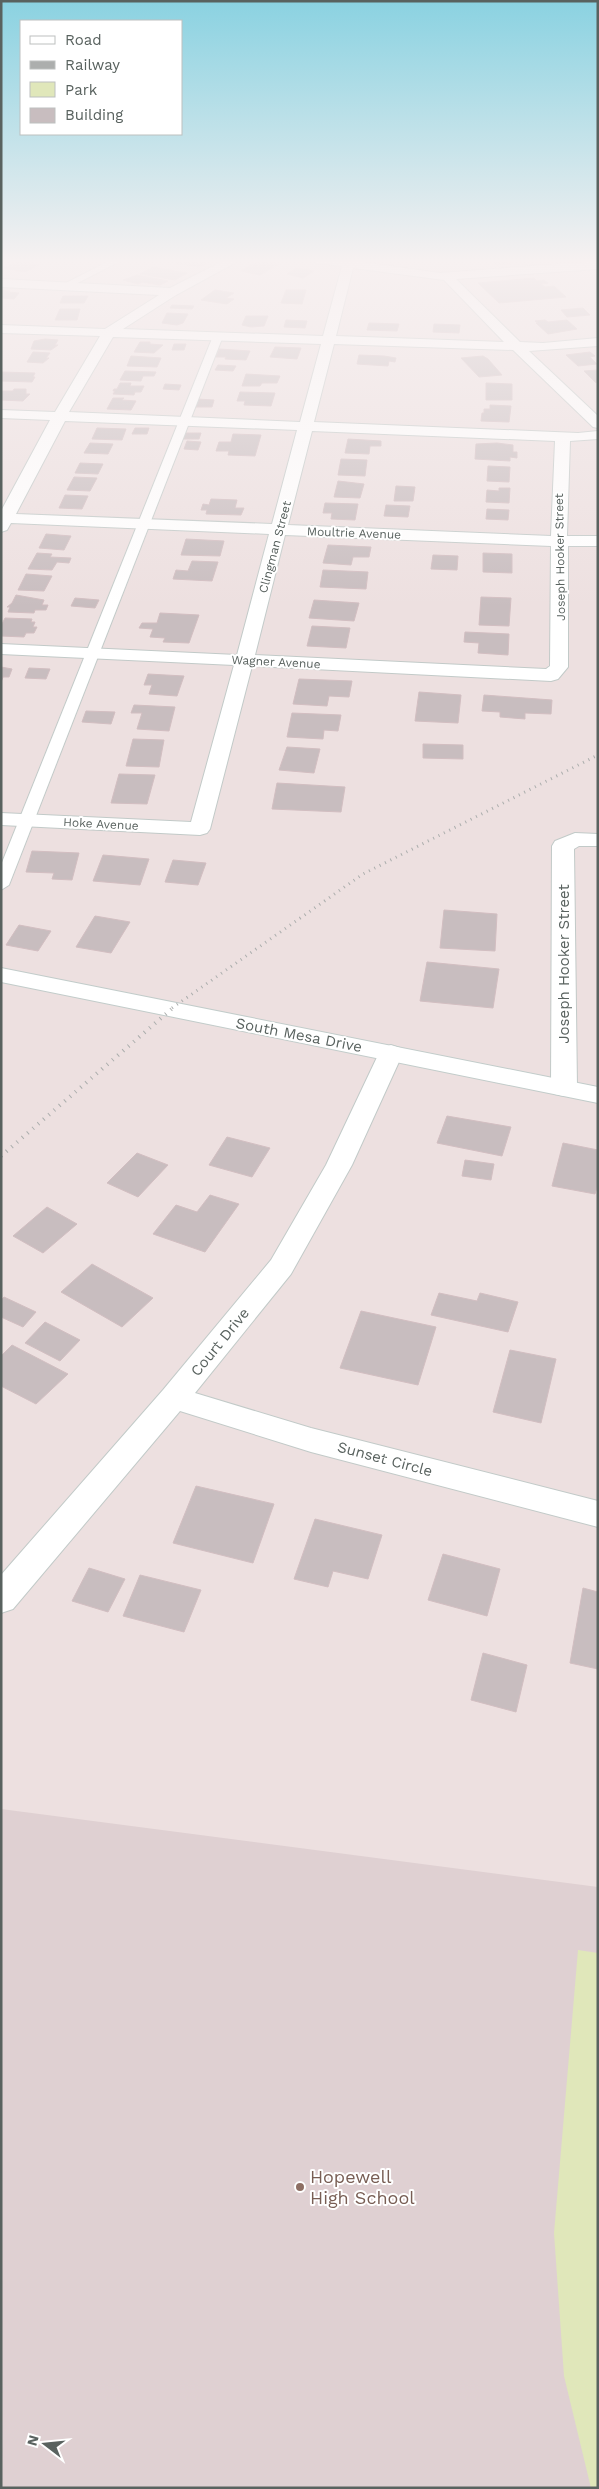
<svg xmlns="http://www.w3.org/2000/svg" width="599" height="2489" font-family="'Work Sans',sans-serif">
<rect width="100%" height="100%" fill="#ede0e0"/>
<polygon fill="#dfd0d2" points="1,1809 598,1887 598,2488 1,2488"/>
<polygon fill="#e0e7ba" points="578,1950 598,1953 598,2488 591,2488 564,2376 554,2233"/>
<g fill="#c8bdbf" stroke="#d2bec1">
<polygon points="175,259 203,259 211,261 199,267 169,262"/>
<polygon points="488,259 507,259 511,263 497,265"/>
<polygon points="260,260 279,264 260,275 241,271"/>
<polygon points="18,261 39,265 25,272 4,268"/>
<polygon points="153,267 187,273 175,280 140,274"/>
<polygon points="296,268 314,271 303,278 287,274"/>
<polygon points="137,275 168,281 160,285 142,282 138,284 123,280"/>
<polygon points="534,278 537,281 544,280 548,283 541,284 545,287 554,286 566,297 499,303 478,283"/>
<polygon points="1,290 10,291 8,292 19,293 14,299 1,298"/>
<polygon points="215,290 234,293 226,298 234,299 227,304 201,300"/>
<polygon points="286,290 306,290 302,304 281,303"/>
<polygon points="63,296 88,296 84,303 60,303"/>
<polygon points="172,305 194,306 192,309 170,308"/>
<polygon points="583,308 590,315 567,317 561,310"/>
<polygon points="60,309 80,309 77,320 55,320"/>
<polygon points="167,313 188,314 183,323 177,325 162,323"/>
<polygon points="246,316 268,316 264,326 251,327 242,325"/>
<polygon points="286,320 307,321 305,328 284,327"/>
<polygon points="545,320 548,322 567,320 577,329 548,334 536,323 538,323 535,321"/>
<polygon points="369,323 399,324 397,331 367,330"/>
<polygon points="434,324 460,325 459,333 433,332"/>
<polygon points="45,339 58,340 55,345 58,345 51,350 31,349 34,341"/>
<polygon points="140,342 150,342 150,344 163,345 154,353 134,352"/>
<polygon points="174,344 186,344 184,350 172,350"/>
<polygon points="275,347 301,348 297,359 270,357"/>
<polygon points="219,349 250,351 246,360 225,359 226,357 216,357"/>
<polygon points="33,352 50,353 46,358 49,358 43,363 27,362"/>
<polygon points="590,352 595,356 590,357 597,364 578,366 566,355"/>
<polygon points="359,355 384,356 396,358 395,362 389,361 388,366 357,364"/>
<polygon points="131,356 161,358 157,367 127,366"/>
<polygon points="483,356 488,359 502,375 479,377 461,358"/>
<polygon points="218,365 236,366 233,371 215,370"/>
<polygon points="598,370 596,383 584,371"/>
<polygon points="125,371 156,372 154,376 143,376 141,381 120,380"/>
<polygon points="1,372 35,373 33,377 35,377 32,382 1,381"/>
<polygon points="246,374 280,376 277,383 262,383 260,386 242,386"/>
<polygon points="120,383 131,383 130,386 144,386 141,392 135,392 134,395 113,394 115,391 113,391 114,389 117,389"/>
<polygon points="486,383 512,384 512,400 486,400"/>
<polygon points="165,384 181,385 179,390 163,389"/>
<polygon points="14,389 26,389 26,394 30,394 23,401 1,400 1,391 13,391"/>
<polygon points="240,392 275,393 271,406 244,405 245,401 237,401"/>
<polygon points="113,398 124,398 122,400 136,401 131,410 107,409"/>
<polygon points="197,399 214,400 212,407 195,407"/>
<polygon points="490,405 511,406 509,422 481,421 482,413 484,413 484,409 490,409"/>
<polygon points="97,428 126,429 122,440 92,439"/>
<polygon points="135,428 149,428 147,434 132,434"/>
<polygon points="185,433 201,433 199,439 183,439"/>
<polygon points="233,434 261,435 255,456 228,455 229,451 216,451 219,442 231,442"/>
<polygon points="348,439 381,441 381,446 370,446 369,454 345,453"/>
<polygon points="187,441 201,442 198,450 184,449"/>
<polygon points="90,443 113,444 108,454 84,453"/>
<polygon points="497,443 513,445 513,452 517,452 517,458 510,457 510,461 475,459 476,444"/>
<polygon points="341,459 367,460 365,476 338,475"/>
<polygon points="80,463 103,464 98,474 75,473"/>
<polygon points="488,466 510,467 509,482 487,481"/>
<polygon points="74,477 97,478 90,491 67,490"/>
<polygon points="338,481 364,484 360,498 334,497"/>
<polygon points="396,486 415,487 413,501 394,501"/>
<polygon points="499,488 510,488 509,503 486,502 487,490 499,491"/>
<polygon points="65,495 88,496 82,509 59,508"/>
<polygon points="211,499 237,500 235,508 244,508 241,515 206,514 207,510 201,510 203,504 209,505"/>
<polygon points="325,503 358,504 355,520 331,519 332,513 323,513"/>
<polygon points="386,505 410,506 408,517 384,516"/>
<polygon points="487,509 509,510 508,520 486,519"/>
<polygon points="46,534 71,536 64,550 39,548"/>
<polygon points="186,539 224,541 220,556 181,555"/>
<polygon points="328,545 371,547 369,557 353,557 351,565 323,563"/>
<polygon points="37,553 52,554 50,557 71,558 69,563 57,562 52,570 28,569"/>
<polygon points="483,553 512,554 512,573 483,572"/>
<polygon points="433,555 458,556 457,570 431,569"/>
<polygon points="192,561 218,562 212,581 173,579 176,570 188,571"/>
<polygon points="323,570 368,572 366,589 320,587"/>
<polygon points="26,574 52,576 44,591 18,590"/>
<polygon points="16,595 44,600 42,605 48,605 46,610 35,610 34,613 8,612 10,607 7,607 12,603"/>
<polygon points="481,597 511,598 509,626 479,625"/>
<polygon points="75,598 99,600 95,608 71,606"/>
<polygon points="314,600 359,603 354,621 309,618"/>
<polygon points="160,613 199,615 189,643 163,642 165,638 150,637 153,629 139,628 142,623 157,623"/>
<polygon points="5,618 32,619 31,622 35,622 33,627 37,627 34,633 26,633 24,637 1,636 1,626"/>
<polygon points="312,626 350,628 346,648 307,646"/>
<polygon points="465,632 509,634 508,655 478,653 479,643 464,642"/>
<polygon points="1,667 12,669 9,677 3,677 1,682"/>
<polygon points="29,668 50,669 46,679 25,678"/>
<polygon points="148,674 184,676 177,696 149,694 152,685 144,685"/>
<polygon points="299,679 352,681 349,697 329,696 327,706 293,704"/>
<polygon points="419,692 461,695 458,723 415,721"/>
<polygon points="484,695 552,700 551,714 525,713 525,719 500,717 500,712 482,711"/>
<polygon points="134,705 175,707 169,731 137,729 142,713 131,713"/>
<polygon points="86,711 115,712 111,724 82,722"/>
<polygon points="292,713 341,715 338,731 324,730 323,739 287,737"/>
<polygon points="133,739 164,740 159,767 126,766"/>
<polygon points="423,744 463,745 463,759 423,758"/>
<polygon points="287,747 320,749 314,773 279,770"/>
<polygon points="119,774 155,775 147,804 111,803"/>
<polygon points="277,783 345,787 341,812 272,809"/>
<polygon points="32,851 79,853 72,880 52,879 54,873 26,872"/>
<polygon points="103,855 149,859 140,885 93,881"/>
<polygon points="173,860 206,863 198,885 165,882"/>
<polygon points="444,910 497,914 495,951 440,948"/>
<polygon points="95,916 130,922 111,953 76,947"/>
<polygon points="19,925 51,931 38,951 6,945"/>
<polygon points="427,962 499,969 493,1008 420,1001"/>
<polygon points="447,1116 511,1127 502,1156 437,1143"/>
<polygon points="227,1137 270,1148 252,1177 209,1165"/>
<polygon points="563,1143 598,1150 598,1184 595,1194 552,1186"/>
<polygon points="137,1153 168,1165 138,1197 107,1183"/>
<polygon points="465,1160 494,1164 491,1180 462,1176"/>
<polygon points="210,1195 239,1204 205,1252 153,1234 176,1205 197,1212"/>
<polygon points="47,1207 77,1224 43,1253 13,1236"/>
<polygon points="92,1264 153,1298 122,1327 61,1292"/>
<polygon points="439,1293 477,1301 480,1293 518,1302 508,1332 431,1315"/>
<polygon points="4,1297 36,1312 23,1327 1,1317 1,1300"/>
<polygon points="361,1311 436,1327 418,1385 340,1368"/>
<polygon points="45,1322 80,1340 60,1361 25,1343"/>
<polygon points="12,1345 68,1374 36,1404 1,1386 1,1356"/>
<polygon points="510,1350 556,1359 541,1423 493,1412"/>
<polygon points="196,1486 274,1504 253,1563 173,1543"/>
<polygon points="315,1519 382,1535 368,1579 333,1571 328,1587 294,1579"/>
<polygon points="443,1554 500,1569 487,1616 428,1600"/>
<polygon points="89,1568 125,1579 108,1612 72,1601"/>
<polygon points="140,1575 201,1590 184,1632 123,1616"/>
<polygon points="583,1588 598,1592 598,1669 570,1663"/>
<polygon points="483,1653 527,1665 516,1712 471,1700"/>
</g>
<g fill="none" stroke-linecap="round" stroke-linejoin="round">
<defs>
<g id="service">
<polygon points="113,259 124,259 68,288 60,286"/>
<polygon points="218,333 223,336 9,885 1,890 1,865 213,336"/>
</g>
<g id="minor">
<path d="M227 259H242L176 295 123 329 323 336 342 266 316 263 310 259H340L440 273 598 261V269L456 279 520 342 543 343 598 338V346L529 351 598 416V428L593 427 513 350 334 344 314 422 578 433 598 431V439L570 441 567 536H598V546H568V667L558 679 551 681 252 666 210 829 207 833 200 835 1 825V813L191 822 234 665 1 654V644L237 655 269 534 11 523 7 530 1 532V511L50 420 1 418V410L55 412 100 336 1 333V325L105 329 159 295 1 287V279L170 288ZM353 268 444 280 504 342 336 336ZM113 337 321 344 300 422 69 412ZM65 421 297 430 272 524 16 514ZM312 431 555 441 551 536 288 525ZM285 535 551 546 550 666 546 669 255 655Z"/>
<polygon points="575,833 598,834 598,846 579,846 574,849 577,1088 573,1094 564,1096 555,1094 551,1088 552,846 555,841"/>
<polygon points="391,1045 400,1048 403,1053 352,1165 291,1274 195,1393 311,1428 598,1501 598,1527 311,1452 180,1411 13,1609 1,1613 1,1575 163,1390 271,1260 326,1165 379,1053 382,1048"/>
</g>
<polygon id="secondary" points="1,968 598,1087 598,1103 1,982"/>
</defs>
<use href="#service" stroke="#c2cac8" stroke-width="2"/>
<use href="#minor" stroke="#c2cac8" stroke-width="2"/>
<use href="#secondary" stroke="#c2ccca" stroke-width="2"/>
<use href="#service" fill="#fff" fill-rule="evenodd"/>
<use href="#minor" fill="#fff" fill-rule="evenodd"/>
<use href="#secondary" fill="#fff" fill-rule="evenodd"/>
<polyline stroke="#acaead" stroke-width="3" stroke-dasharray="1 5" stroke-linecap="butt" points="172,1008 363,874 598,755"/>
<polyline stroke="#acaead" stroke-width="4" stroke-dasharray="1 6" stroke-linecap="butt" points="1,1156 174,1007"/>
</g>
<linearGradient id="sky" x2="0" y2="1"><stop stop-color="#8ad2e1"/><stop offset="0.43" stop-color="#f7f1f1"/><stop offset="1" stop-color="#f7f1f1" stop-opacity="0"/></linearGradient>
<rect width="599" height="607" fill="url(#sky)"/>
<circle fill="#8d6e63" stroke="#fff" stroke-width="2" cx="300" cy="2187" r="5"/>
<g text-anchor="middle" stroke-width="4" stroke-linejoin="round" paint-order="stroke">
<g font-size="12" fill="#59625f" stroke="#fff">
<text transform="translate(354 533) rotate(2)" y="4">Moultrie Avenue</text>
<text transform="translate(275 547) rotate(-75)" y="4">Clingman Street</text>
<text transform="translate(560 557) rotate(-91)" y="4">Joseph Hooker Street</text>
<text transform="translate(276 662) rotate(3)" y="4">Wagner Avenue</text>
<text transform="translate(101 824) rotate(3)" y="4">Hoke Avenue</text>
</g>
<g font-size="15" fill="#59625f" stroke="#fff">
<text transform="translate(564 964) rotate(-90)" y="5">Joseph Hooker Street</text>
<text transform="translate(299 1035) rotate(11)" y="5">South Mesa Drive</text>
<text transform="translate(220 1342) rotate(-51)" y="5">Court Drive</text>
<text transform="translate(385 1459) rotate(15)" y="5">Sunset Circle</text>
</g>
<g font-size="18" fill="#785e54" stroke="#fff" text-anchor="start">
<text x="310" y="2183">Hopewell<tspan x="310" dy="21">High School</tspan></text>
</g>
</g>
<rect width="599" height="2489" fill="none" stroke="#59625f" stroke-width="5"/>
<rect x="20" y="20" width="162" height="115" fill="#ffffff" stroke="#bdc0bf"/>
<rect x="30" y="36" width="25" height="8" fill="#ffffff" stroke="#bdc0bf"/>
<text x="65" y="45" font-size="15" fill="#59625f">Road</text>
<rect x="30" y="61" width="25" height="8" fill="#acaead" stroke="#bdc0bf"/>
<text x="65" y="70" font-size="15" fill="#59625f">Railway</text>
<rect x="30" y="82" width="25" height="15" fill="#e0e7ba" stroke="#bdc0bf"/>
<text x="65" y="95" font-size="15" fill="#59625f">Park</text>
<rect x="30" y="108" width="25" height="15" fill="#c8bdbf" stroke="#bdc0bf"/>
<text x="65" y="120" font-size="15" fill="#59625f">Building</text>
<g transform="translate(45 2444) rotate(286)" stroke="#ffffff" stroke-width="4" paint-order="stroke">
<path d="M0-4L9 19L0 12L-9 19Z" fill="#59625f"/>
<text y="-8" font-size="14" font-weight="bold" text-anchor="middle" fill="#59625f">N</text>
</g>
</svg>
